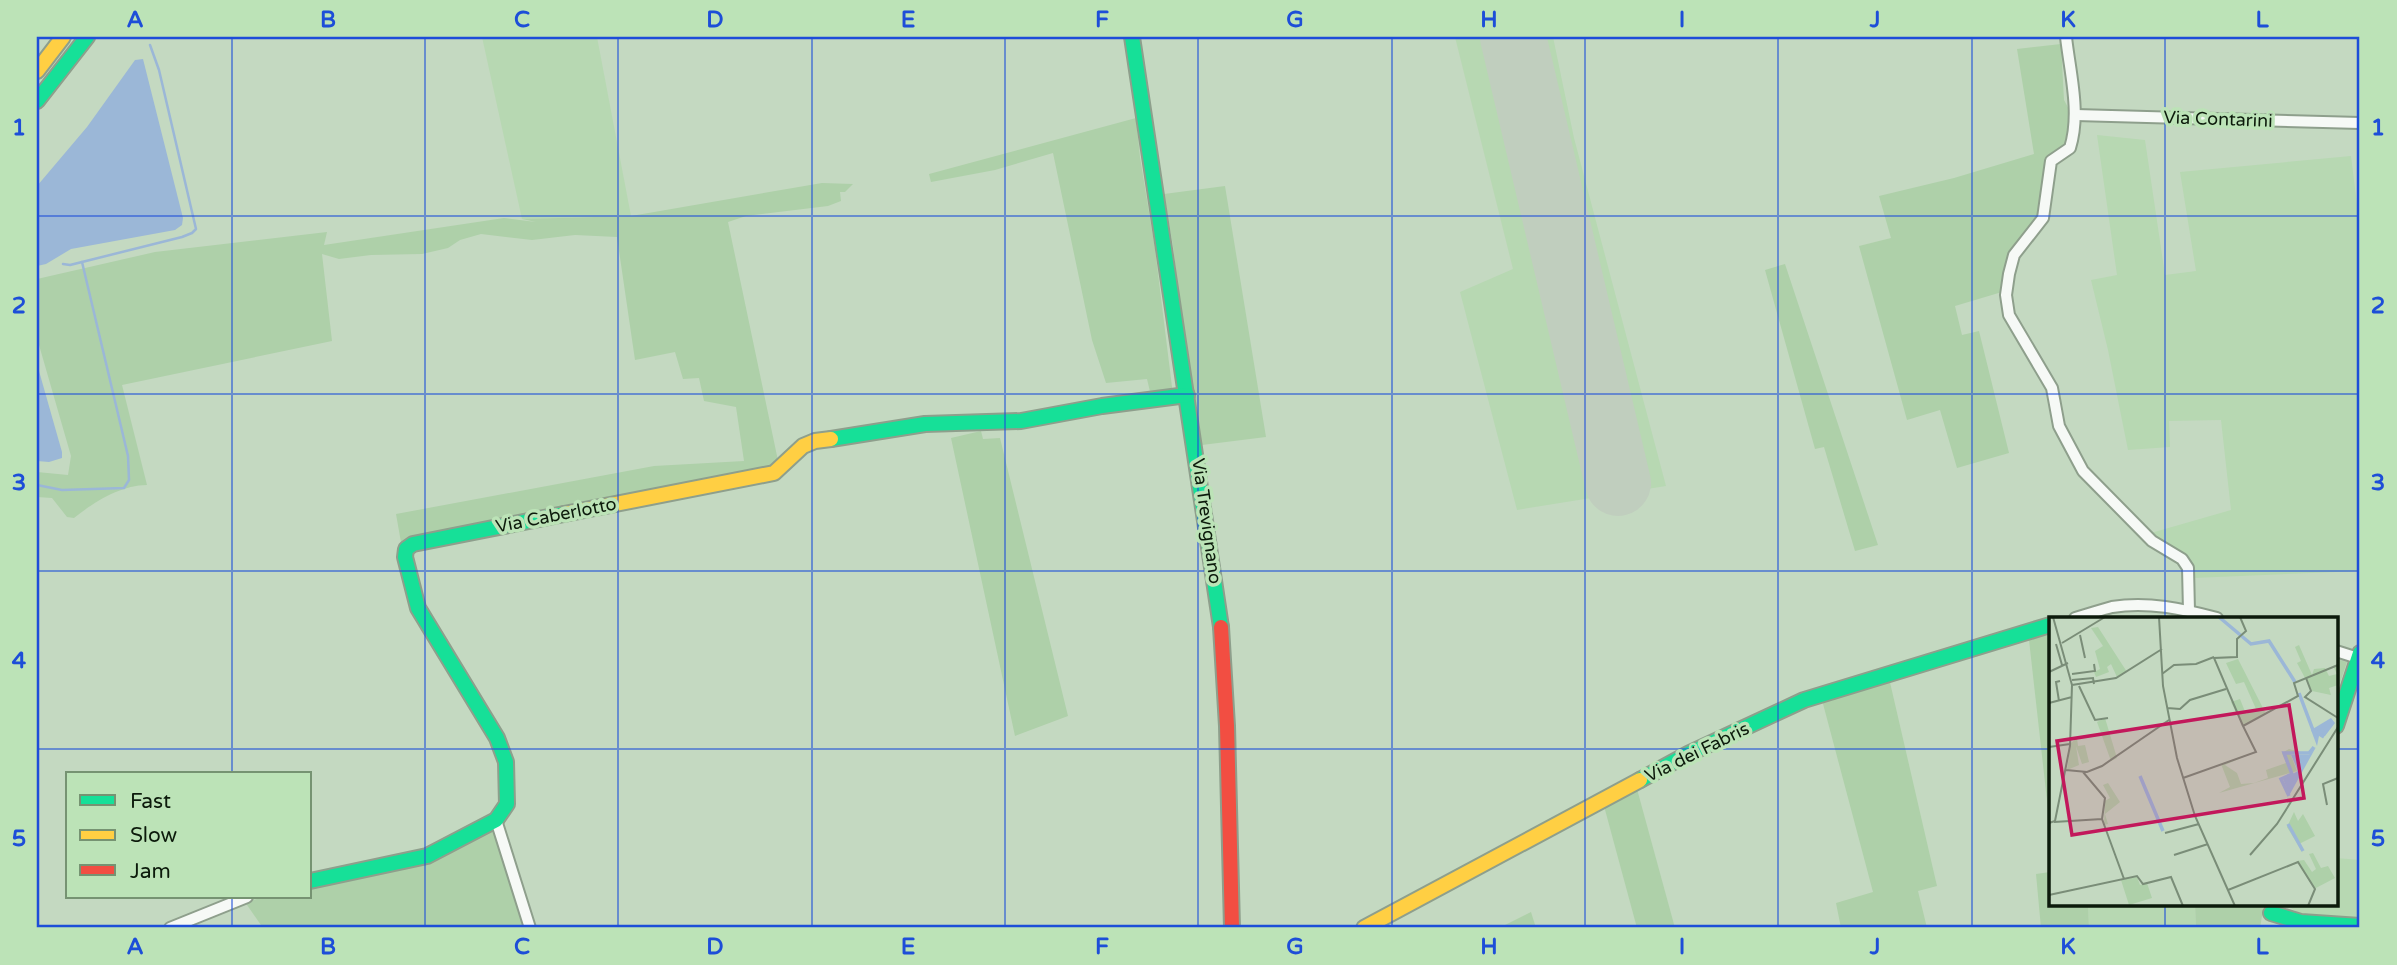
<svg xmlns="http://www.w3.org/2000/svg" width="2397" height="965" font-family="'Varela Round',sans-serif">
<rect width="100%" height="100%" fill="#c4d9c1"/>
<g fill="#b7d8b2">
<polygon points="482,37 597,37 631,216 522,219"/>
<polygon points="1455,37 1553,37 1574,138 1666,486 1517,510 1460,292 1513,269"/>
<polygon points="2097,135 2145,140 2165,275 2196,271 2180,172 2351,156 2360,228 2360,571 2193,578 2144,535 2231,510 2221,420 2169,421 2170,447 2128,450 2108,350 2091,280 2117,275"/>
<polygon points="2336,858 2360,860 2360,920 2301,914 2292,909 2288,904 2336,904"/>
<polygon points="2088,904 2195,904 2196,928 2089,928"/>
</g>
<g fill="#aed0a9">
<polygon points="2061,44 2064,100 2071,113 2073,139 2051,163 2047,198 2013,273 2012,289 1955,306 1962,335 1979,331 2009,453 1957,468 1940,410 1907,420 1859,246 1891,238 1879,196 1954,178 2034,154 2017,49"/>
<polygon points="1136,118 1140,157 1155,249 1174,403 1152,400 1147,379 1106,383 1092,340 1053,153 995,170 931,182 929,174"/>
<path d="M822 183 853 184 845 192H840L841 201 828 206 746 216 728 222 781 475 402 548 396 514 654 466 744 461 736 407 704 401 699 378 683 379 675 352 635 360 617 237 575 235 532 240 481 234 460 240 448 248 422 254 371 255 339 259 322 254 332 341 122 385 147 485C121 485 94 502 74 518L67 517 52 498 37 497V472L68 475 71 456 37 338V279L155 252 327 232 324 245 504 218 536 222 522 219 631 216Z"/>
<polygon points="1225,186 1266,437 1202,445 1190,392 1173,246 1164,194"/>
<polygon points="1785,264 1878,545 1855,551 1824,447 1815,449 1765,270"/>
<polygon points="981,431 983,439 1000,438 1068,716 1015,736 951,438"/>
<polygon points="2050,633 2050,827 2029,640"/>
<polygon points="2336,659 2347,662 2336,695"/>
<polygon points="1889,678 1937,886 1918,891 1927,928 1841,928 1836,903 1873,892 1822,700"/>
<polygon points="1637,789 1675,928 1637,928 1604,806"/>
<polygon points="500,820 534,928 263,928 245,902 265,897 310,897 310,884 409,863"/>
<polygon points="2050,872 2050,904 2088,904 2089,928 2041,928 2036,874"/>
<polygon points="2195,904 2264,904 2260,928 2196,928"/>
<polygon points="1531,912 1536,928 1499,928"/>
</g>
<g fill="#9bb7d7">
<polygon points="143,59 183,218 182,225 175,230 71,249 46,264 37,266 37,186 87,127 135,60"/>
<polygon points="37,364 62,452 62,458 49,462 37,461"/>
</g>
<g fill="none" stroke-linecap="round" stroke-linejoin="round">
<g stroke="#9bb7d7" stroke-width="2.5">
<polyline points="63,264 70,265 82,262"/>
<polyline points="37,485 62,490 124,488 129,480 128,456 82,262 182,237 192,233 196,229 159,70 150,45"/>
</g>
<polyline stroke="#c0cebe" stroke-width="66" points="1513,37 1618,483"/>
<defs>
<g id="street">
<path d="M2066 37C2070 73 2081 113 2070 148L2051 161 2043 218 2014 255 2009 274 2006 295 2009 315 2052 388 2059 426 2083 471 2152 541 2182 559 2188 568 2189 611"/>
<polyline points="2076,115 2360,123"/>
<path d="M2075 618C2087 615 2100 610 2112 607 2148 601 2183 609 2217 618"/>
<polyline points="2336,651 2358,658"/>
<polyline points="496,820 530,928"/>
<polyline points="170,928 247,897"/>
</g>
<g id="fast">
<polyline points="1132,37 1221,627"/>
<polyline points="37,101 87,37"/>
<polyline points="831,439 925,424 1021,421 1102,406 1187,395"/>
<polyline points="2336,726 2360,653"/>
<polyline points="1640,780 1688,754 1804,700 2050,625"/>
<polyline points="310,881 427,856 496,820 507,804 506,762 497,738 418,608 405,557 406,549 413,544 564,514"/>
<polyline points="2271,913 2301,922 2360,926"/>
</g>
<g id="slow">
<polyline points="37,71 63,37"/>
<polyline points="564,514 774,473 803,446 815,441 831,439"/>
<polyline points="1364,928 1640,780"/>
</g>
<polyline id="jam" points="1221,627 1227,726 1232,928"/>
</defs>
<use href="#street" stroke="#8e9f8c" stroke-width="14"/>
<use href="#fast" stroke="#8e9f8c" stroke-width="18"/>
<use href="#slow" stroke="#8e9f8c" stroke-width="18"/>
<use href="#jam" stroke="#8e9f8c" stroke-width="18"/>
<use href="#street" stroke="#f6f9f6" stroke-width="10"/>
<use href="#fast" stroke="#16e098" stroke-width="14"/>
<use href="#slow" stroke="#ffcf43" stroke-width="14"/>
<use href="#jam" stroke="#f24e42" stroke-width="14"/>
</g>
<path fill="none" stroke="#1d4ed8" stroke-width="2" stroke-opacity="0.55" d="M232 37V774M425 37V928M618 37V928M812 37V928M1005 37V928M1198 37V928M1392 37V928M1585 37V928M1778 37V928M1972 37V928M2165 37V618M37 216H2360M37 394H2360M37 571H2360M37 749H2050M2336 749H2360M232 897V928M2165 904V928"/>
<g text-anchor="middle" stroke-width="7" stroke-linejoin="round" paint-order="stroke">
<g font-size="18" fill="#0c1a0b" stroke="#bce3b7">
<text transform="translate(2218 119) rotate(2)" y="6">Via Contarini</text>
<text transform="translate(556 515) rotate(-11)" y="6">Via Caberlotto</text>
<text transform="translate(1207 521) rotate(82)" y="6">Via Trevignano</text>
<text transform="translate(1697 752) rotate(-26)" y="6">Via dei Fabris</text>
</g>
</g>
<g transform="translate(2049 617)">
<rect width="289" height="289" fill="#c4d9c1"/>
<path d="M49 10 78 55 68 60 62 47 58 50 60 55 47 60 45 55 51 52 46 34 54 29 42 11ZM250 28 263 58 265 52 276 51 280 59 288 57 284 49 289 47V68L280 71 282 78 263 74 248 46 252 44 246 30ZM189 42 217 97 194 109 182 85 191 82 197 97 207 92 195 65 187 67 177 46ZM56 101 68 141 62 144 48 105ZM28 121 29 129 36 128 40 145 33 147 27 129 30 148 18 153 22 126ZM240 132 260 137 241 136 248 154 170 176 181 170 172 147 208 134 176 148 188 156 192 167 205 166 219 161 217 153 237 146 233 136ZM59 166 71 185 56 197 59 207 55 208 56 184 61 181 54 168ZM245 195 249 204 254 197 266 219 250 227 254 236 238 210ZM264 236 272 251 279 249 286 261 265 272 248 244 255 243 263 255 267 252 260 237ZM88 260 91 268 98 266 103 281 80 288 72 263Z" fill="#aed0a9"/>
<path d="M282 101 286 106 276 119H270L268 129 262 113ZM267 130 241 177H240L234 162 249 154 242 138H260Z" fill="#9bb7d7"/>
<path fill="none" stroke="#9bb7d7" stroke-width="3.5" d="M170 0 202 27 220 24 246 65M250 76 264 113 275 120M91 159 114 214M240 179 232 162 243 157 235 136H260L265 130M239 207 254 234"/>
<path fill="none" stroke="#7a8d78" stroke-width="2" d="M110 0 114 69 128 141 146 199 186 289M191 0 197 14 188 22V40L165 41 194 109M31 18 36 41M13 26 56 0M7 27 13 48M0 55 19 46M23 57 46 54 45 47M113 57 125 48 147 47 165 40M257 61 262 74 256 80 289 101M23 63 44 61 45 67M23 68 67 61 113 32M30 69 46 103 59 101M10 84 7 65 11 64M0 86 23 80M118 91 131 92 141 83 177 72M0 130 21 127M17 153 38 155 53 149 120 103M34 155 56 181 53 202 75 262M134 161 207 135 194 109 249 79 245 66 289 48M278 188 274 167 289 161M5 205 53 202M0 206 6 204 21 129 23 68 4 0M116 216 150 207M125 238 159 227M201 238 228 207 289 110M179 273 249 245 266 272 259 289M0 278 88 259 94 267 122 260 134 289"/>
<path fill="#c2185b" fill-opacity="0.15" stroke="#c2185b" stroke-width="3.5" d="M240 88 255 181 23 218 8 124Z"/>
<rect width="289" height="289" fill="none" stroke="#0c1a0b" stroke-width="3.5"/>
</g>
<rect width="2397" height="965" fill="none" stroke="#bce3b7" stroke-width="77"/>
<rect x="66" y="772" width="245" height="126" fill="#bce3b7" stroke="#769372" stroke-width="2"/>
<rect x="80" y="795" width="35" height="10" fill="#16e098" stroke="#769372" stroke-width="2"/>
<text x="130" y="808" font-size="21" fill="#0c1a0b">Fast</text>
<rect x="80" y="830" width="35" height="10" fill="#ffcf43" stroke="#769372" stroke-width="2"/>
<text x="130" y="842" font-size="21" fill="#0c1a0b">Slow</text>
<rect x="80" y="865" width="35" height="10" fill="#f24e42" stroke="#769372" stroke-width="2"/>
<text x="130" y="878" font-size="21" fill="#0c1a0b">Jam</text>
<rect x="38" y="38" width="2320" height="888" fill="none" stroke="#1d4ed8" stroke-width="2.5"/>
<g font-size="23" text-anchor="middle" font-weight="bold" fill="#1d4ed8">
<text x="135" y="27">A</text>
<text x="328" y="27">B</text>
<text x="522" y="27">C</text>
<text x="715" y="27">D</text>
<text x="908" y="27">E</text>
<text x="1102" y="27">F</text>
<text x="1295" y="27">G</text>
<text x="1489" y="27">H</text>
<text x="1682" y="27">I</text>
<text x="1875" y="27">J</text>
<text x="2068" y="27">K</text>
<text x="2262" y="27">L</text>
<text x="19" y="135">1</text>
<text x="2378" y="135">1</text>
<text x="19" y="313">2</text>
<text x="2378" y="313">2</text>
<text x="19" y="490">3</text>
<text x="2378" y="490">3</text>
<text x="19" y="668">4</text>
<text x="2378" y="668">4</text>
<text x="19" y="846">5</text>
<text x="2378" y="846">5</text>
<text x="135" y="954">A</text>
<text x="328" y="954">B</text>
<text x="522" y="954">C</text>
<text x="715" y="954">D</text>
<text x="908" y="954">E</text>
<text x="1102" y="954">F</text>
<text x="1295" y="954">G</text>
<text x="1489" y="954">H</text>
<text x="1682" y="954">I</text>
<text x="1875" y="954">J</text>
<text x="2068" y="954">K</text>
<text x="2262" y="954">L</text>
</g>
</svg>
